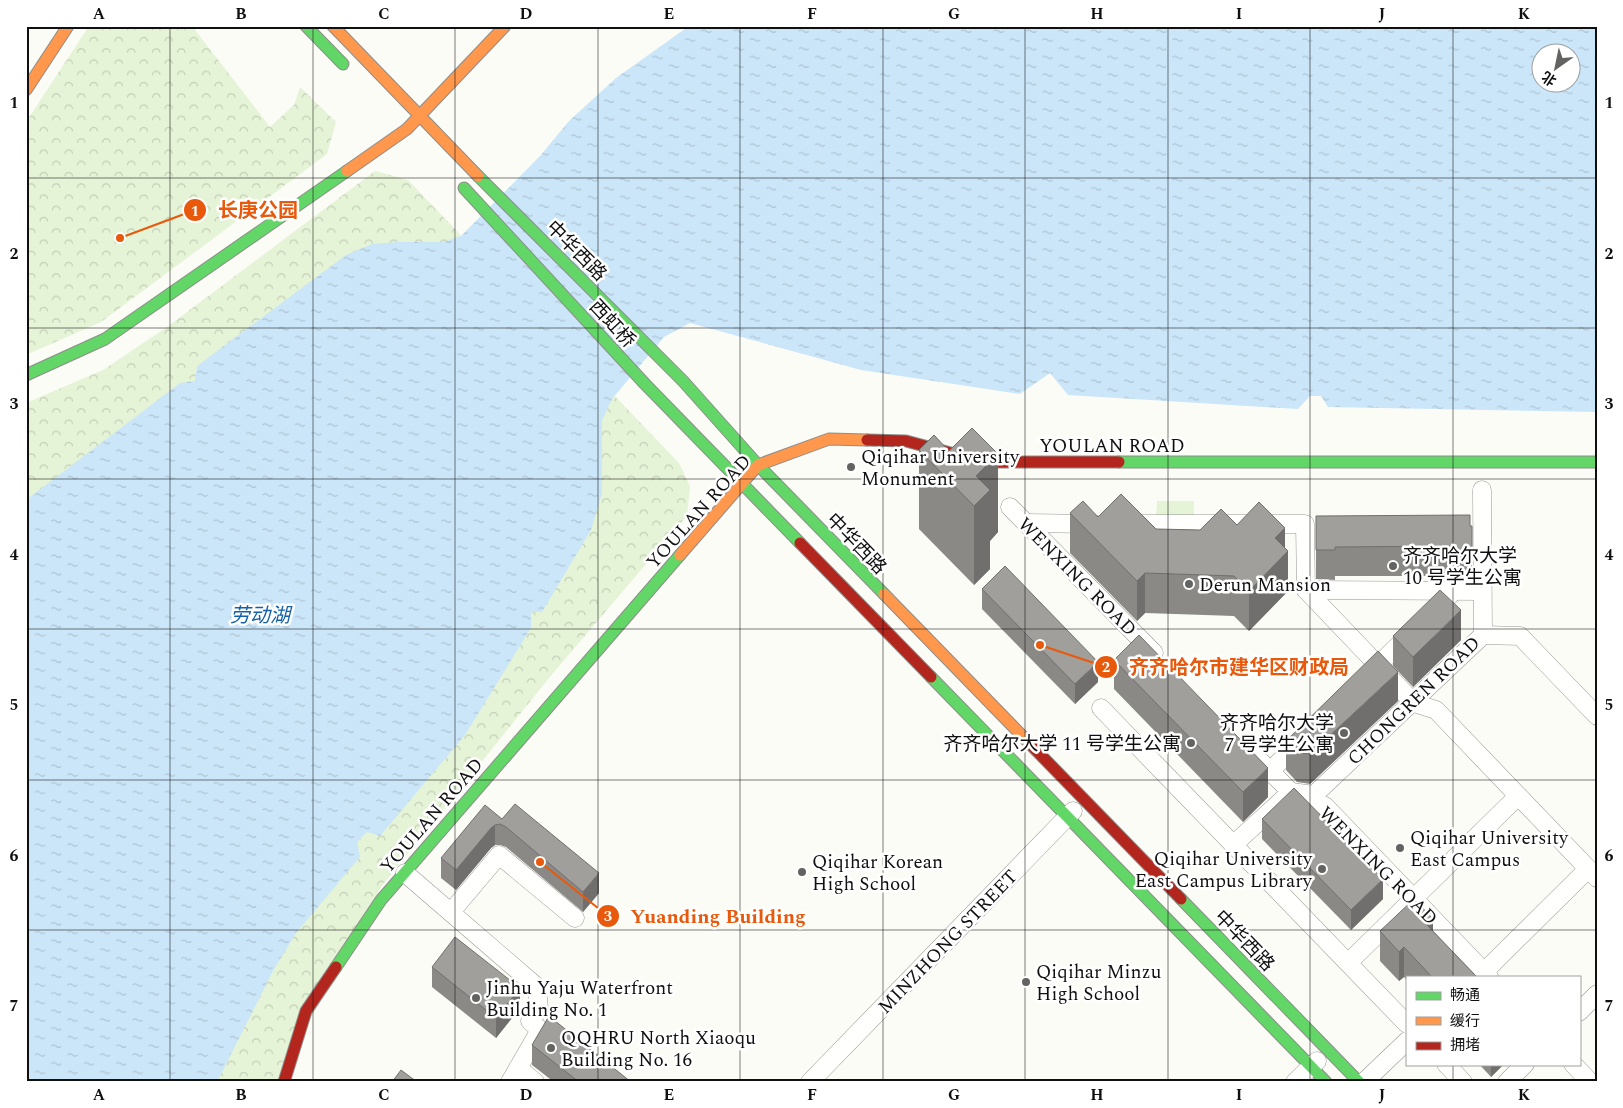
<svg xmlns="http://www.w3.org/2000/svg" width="1623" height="1108" font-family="Spectral,'Noto Sans SC',serif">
<defs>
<pattern id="park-crowns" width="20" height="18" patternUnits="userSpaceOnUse" patternTransform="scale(1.25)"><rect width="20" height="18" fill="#e5f3d6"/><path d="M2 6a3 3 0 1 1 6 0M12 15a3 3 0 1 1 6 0" fill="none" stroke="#c3cfb7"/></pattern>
<pattern id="water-ripples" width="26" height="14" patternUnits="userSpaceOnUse" patternTransform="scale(1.25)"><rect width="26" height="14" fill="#cbe6f8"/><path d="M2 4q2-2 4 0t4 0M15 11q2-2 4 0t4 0" fill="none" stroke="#adc4d4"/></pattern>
</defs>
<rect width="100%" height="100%" fill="#fcfcf7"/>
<polygon fill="#e5f3d6" points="1157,501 1194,501 1194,522 1156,521"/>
<g fill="url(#park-crowns)">
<polygon points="89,26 192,26 270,127 294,105 300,87 336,122 327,154 101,322 26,355 26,122"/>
<polygon points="375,171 408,180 679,463 690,486 687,516 549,678 381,887 277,1082 26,1082 26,403 103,370 167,327"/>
</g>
<path fill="url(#water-ripples)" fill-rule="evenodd" d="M689 26H1597V412L1328 407 1321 396H1310L1298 409 1068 395 1050 373 1020 394 861 370 690 323 664 337 612 399 602 420V493L591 530 542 612H531V628L465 735 380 836 367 832 357 842 360 857 296 933 273 971 217 1082H26V500L180 383 195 381 197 366 346 255 372 244 397 242H443L461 236 540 156 569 121 616 78ZM1540 52H1570V82H1540Z"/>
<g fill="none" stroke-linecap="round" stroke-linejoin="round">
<defs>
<g id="street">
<polyline points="1010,507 1154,653"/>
<polyline points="1026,523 1094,524"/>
<polyline points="1127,524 1305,524 1306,590"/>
<polyline points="1306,590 1414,703 1436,710 1597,878"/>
<polyline points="1306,590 1482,591"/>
<polyline points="1431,613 1454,591"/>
<polyline points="1483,635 1520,636 1597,716"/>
<polyline points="1370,673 1409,635"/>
<polyline points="1101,708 1407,1024"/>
<polyline points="1251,752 1291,792 1325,806 1489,977"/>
<polyline points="1270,771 1302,740"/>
<polyline points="1233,845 1291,792 1314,795 1483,635 1482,490"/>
<polyline points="405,873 537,987 539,1009 530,1021 540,1030 510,1082"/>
<polyline points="451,912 499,855 575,918"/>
<polyline points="1348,963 1518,796"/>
<polyline points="1484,972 1588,869"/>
<polyline points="1579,1012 1597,994"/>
<polyline points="1446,1064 1463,1082"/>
<polyline points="1573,1064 1590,1082"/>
<polyline points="518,1068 535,1082"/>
<polyline points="810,1082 1073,811"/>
<polyline points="1295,1082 1317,1061"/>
<polyline points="1364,1082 1407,1041"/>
<polyline points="1507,1082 1525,1064"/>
</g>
<g id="fast">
<polyline points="306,26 343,64"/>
<polyline points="478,176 683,381 758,465 884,594"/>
<polyline points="464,188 645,384 800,543"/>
<polyline points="26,375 105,339 347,171"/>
<polyline points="1119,462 1597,462"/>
<polyline points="931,677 1326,1082"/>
<polyline points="1181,899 1359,1082"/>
<polyline points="336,967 381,900 680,555"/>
</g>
<g id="slow">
<polyline points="333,26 478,176"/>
<polyline points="26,90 68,26"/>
<polyline points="347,171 407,129 505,26"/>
<polyline points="680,555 758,465 829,439 867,440"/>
<polyline points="884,594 1031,745"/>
</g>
<g id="jam">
<polyline points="867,440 906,441 984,462 1119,462"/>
<polyline points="800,543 931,677"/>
<polyline points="1031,745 1181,899"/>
<polyline points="284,1082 306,1011 336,967"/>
</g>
</defs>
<use href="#street" stroke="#969694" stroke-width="19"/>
<use href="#fast" stroke="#8d8d8b" stroke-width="13"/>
<use href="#slow" stroke="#8d8d8b" stroke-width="13"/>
<use href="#jam" stroke="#8d8d8b" stroke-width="13"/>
<use href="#street" stroke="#fffffe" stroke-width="18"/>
<use href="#fast" stroke="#63d668" stroke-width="11"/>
<use href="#slow" stroke="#ff974d" stroke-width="11"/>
<use href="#jam" stroke="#b3261e" stroke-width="11"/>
</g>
<g fill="#8a8986">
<polygon points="934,435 998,532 990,541 990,569 974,585 919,529 919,450"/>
<polygon points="1070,513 1098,517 1156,529 1200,530 1237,525 1285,548 1288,591 1249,631 1234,616 1145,613 1137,621 1070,553"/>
<polygon points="1316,516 1472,526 1472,580 1451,580 1451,576 1335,576 1335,580 1316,579"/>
<polygon points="982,589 1098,682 1075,704 982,609"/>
<polygon points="1393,636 1461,640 1413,687 1393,666"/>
<polygon points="1114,660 1268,797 1243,822 1114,689"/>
<polygon points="1398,701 1310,784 1297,782 1286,770 1286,741"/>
<polygon points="502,819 599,893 583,912 506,847 500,845 495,845 491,848 456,890 441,878 441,858"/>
<polygon points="1262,819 1383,899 1351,930 1262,839"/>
<polygon points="1380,931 1433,931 1477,977 1407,977 1407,980 1404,977 1399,981 1380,961"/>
<polygon points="432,967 520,1008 496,1038 432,987"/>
<polygon points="532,1045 631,1082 554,1082 532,1065"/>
<polygon points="1479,1064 1504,1064 1491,1077"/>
</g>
<g fill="#706f6d">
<polygon points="998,454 998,532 990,541 990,569 974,585 974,506 976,476"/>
<polygon points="1285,528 1285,554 1288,551 1288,591 1249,631 1249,591 1275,538"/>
<polygon points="1145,573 1145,613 1137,621 1137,581"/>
<polygon points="1461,610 1461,640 1413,687 1413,657"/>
<polygon points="1098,662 1098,682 1075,704 1075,684"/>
<polygon points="1398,672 1398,701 1310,784 1310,754"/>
<polygon points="1268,768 1268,797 1243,822 1243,792"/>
<polygon points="495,825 495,845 491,848 456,890 456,870 491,828"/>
<polygon points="599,873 599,893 583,912 583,892"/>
<polygon points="1383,879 1383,899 1351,930 1351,910"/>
<polygon points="1433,919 1433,948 1427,925"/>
<polygon points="1404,947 1404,977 1399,981 1399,952"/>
<polygon points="520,988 520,1008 496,1038 496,1018"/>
<polygon points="1491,1064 1504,1064 1491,1077"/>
</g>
<g fill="#a09f9c" stroke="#706f6d">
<polygon points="972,428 998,454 976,476 990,490 974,506 919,450 934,435 949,451"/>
<polygon points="1121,494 1156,529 1200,530 1221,509 1237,525 1259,502 1285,528 1275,538 1288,551 1249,591 1234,576 1145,573 1137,581 1070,513 1083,501 1098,517"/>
<polygon points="1470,515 1470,526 1472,526 1472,551 1451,551 1451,546 1335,547 1335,550 1316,550 1316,516"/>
<polygon points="1005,566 1098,662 1075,684 982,589"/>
<polygon points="1440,590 1461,610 1413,657 1393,636"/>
<polygon points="1139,635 1268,768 1243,792 1114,660"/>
<polygon points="1378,651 1398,672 1310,754 1297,753 1286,741"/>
<polygon points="1294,788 1383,879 1351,910 1262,819"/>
<polygon points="515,804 599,873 583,892 506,827 500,824 495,825 491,828 456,870 441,858 485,805 502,819"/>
<polygon points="1414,899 1433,919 1427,925 1477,977 1432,977 1404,947 1399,952 1380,931"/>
<polygon points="455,937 520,988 496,1018 432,967"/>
<polygon points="549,1016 631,1082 579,1082 532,1045"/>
<polygon points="401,1070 417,1082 392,1082"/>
</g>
<path fill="none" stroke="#101010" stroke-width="1" stroke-opacity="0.55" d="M170 26V1082M313 26V1082M455 26V1082M598 26V1082M740 26V1082M883 26V1082M1025 26V1082M1168 26V1082M1310 26V1082M1453 26V977M26 178H1597M26 328H1597M26 479H1597M26 629H1597M26 780H1597M26 930H1597M1453 1064V1082"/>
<g fill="#636361" stroke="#fff" stroke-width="2">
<circle cx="851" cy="467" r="5"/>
<circle cx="1393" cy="566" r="5"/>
<circle cx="1189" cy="584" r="5"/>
<circle cx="1344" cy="733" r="5"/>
<circle cx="1191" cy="743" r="5"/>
<circle cx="1400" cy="848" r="5"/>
<circle cx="1322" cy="869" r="5"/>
<circle cx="802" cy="872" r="5"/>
<circle cx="1026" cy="982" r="5"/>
<circle cx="476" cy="998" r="5"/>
<circle cx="551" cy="1048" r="5"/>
</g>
<g text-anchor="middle" stroke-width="5" stroke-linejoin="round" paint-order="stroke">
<g font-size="19" fill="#101010" stroke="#fff">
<text transform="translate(577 250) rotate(45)" y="7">中华西路</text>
<text transform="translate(613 323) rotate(47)" y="7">西虹桥</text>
<text x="1112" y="452">YOULAN ROAD</text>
<text transform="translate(698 511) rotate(-48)" y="7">YOULAN ROAD</text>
<text transform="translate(857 543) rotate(46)" y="7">中华西路</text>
<text transform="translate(1078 576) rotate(45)" y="7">WENXING ROAD</text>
<text transform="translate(1413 700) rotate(-44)" y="7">CHONGREN ROAD</text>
<text transform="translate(431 815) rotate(-49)" y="7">YOULAN ROAD</text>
<text transform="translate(1379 865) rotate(45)" y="7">WENXING ROAD</text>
<text transform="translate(1245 940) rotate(46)" y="7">中华西路</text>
<text transform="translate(947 941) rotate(-46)" y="7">MINZHONG STREET</text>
</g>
<g font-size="19" fill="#101010" stroke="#fff" text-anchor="start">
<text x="861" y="463">Qiqihar University<tspan x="861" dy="22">Monument</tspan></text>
<text x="1403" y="562">齐齐哈尔大学<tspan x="1403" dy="22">10 号学生公寓</tspan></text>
<text x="1199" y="591">Derun Mansion</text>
<text x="1334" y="729" text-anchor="end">齐齐哈尔大学<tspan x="1334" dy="22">7 号学生公寓</tspan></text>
<text x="1181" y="750" text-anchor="end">齐齐哈尔大学 11 号学生公寓</text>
<text x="1410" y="844">Qiqihar University<tspan x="1410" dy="22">East Campus</tspan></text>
<text x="1312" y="865" text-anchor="end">Qiqihar University<tspan x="1312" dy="22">East Campus Library</tspan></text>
<text x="812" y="868">Qiqihar Korean<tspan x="812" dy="22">High School</tspan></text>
<text x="1036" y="978">Qiqihar Minzu<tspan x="1036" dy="22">High School</tspan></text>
<text x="486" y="994">Jinhu Yaju Waterfront<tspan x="486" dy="22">Building No. 1</tspan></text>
<text x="561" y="1044">QQHRU North Xiaoqu<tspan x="561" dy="22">Building No. 16</tspan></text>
</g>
<g font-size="20" font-style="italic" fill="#1361a9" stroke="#fff">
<text x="260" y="622">劳动湖</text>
</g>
</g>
<path fill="none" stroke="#e8590c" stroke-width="2" d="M120 238L195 210M1040 645L1106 667M540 862L608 916"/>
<g fill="#e8590c" stroke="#fff" stroke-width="2">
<circle cx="120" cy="238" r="5"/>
<circle cx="1040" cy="645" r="5"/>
<circle cx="540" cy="862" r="5"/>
<circle cx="195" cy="210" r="12"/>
<circle cx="1106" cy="667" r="12"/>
<circle cx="608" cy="916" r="12"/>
</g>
<g font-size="15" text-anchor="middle" font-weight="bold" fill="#fff">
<text x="195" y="216">1</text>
<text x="1106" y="672">2</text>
<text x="608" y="921">3</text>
</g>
<g font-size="20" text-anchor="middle" font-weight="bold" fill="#e8590c" stroke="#fff" stroke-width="5" stroke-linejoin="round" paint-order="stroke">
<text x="258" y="217">长庚公园</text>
<text x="1239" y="674">齐齐哈尔市建华区财政局</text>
<text x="718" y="923">Yuanding Building</text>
</g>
<rect width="1623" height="1108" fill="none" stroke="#ffffff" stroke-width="55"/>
<rect x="1406" y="976" width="175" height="90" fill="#ffffff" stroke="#9f9f9f"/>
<rect x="1416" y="992" width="25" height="8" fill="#63d668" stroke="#9f9f9f"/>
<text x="1450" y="1000" font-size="15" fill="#101010">畅通</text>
<rect x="1416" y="1017" width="25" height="8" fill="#ff974d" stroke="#9f9f9f"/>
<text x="1450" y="1026" font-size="15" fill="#101010">缓行</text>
<rect x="1416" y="1042" width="25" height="8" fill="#b3261e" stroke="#9f9f9f"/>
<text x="1450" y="1050" font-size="15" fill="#101010">拥堵</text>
<g transform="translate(1556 68) rotate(213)"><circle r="24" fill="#ffffff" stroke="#9f9f9f"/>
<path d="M0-4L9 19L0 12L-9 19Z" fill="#636361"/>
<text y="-8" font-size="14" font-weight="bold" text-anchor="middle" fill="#101010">北</text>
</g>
<rect x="28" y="28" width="1568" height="1052" fill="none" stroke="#101010" stroke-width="2"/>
<g font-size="16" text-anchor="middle" font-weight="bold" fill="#101010">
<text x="99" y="19">A</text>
<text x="241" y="19">B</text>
<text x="384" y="19">C</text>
<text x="526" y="19">D</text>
<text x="669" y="19">E</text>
<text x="812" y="19">F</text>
<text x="954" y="19">G</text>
<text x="1097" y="19">H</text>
<text x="1239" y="19">I</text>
<text x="1382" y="19">J</text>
<text x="1524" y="19">K</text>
<text x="14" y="108">1</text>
<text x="1609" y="108">1</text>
<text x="14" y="259">2</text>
<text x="1609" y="259">2</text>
<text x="14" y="409">3</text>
<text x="1609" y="409">3</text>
<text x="14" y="560">4</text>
<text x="1609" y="560">4</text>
<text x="14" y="710">5</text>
<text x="1609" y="710">5</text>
<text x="14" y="861">6</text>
<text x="1609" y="861">6</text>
<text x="14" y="1011">7</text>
<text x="1609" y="1011">7</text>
<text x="99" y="1100">A</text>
<text x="241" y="1100">B</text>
<text x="384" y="1100">C</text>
<text x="526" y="1100">D</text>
<text x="669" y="1100">E</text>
<text x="812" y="1100">F</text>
<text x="954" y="1100">G</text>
<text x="1097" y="1100">H</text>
<text x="1239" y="1100">I</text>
<text x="1382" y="1100">J</text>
<text x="1524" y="1100">K</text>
</g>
</svg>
